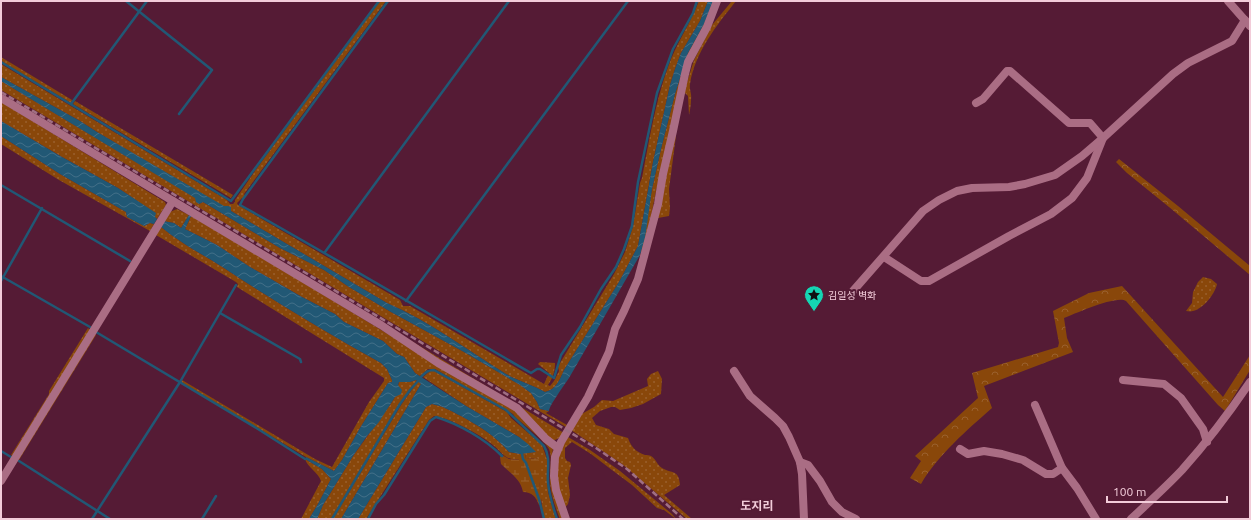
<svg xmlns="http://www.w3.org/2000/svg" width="1251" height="520" font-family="Ubuntu,'Noto Sans KR',sans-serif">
<defs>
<pattern id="grass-dots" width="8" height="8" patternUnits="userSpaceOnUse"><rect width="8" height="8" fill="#89470a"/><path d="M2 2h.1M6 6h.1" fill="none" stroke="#9a602d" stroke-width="1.8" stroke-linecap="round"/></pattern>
<pattern id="forest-crowns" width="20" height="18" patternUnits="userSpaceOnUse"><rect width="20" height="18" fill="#89470a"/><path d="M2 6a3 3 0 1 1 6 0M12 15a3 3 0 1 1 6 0" fill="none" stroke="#9a602d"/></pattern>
<pattern id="wetland-marsh" width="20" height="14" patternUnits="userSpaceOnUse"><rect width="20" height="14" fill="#89470a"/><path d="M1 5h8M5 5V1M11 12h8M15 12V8" fill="none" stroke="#9a602d"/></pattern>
<pattern id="water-waves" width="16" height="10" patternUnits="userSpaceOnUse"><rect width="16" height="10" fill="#215875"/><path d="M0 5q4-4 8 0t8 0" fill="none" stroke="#426f88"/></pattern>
</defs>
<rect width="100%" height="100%" fill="#551b35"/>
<g fill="url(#grass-dots)">
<path d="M380 1H386L244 194 245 196 244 199 242 198 237 203 238 205 400 300 403 306H410L544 384 549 373 538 364 540 362 555 363C555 371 553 378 548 385L550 386 554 381 559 371 558 367 560 363 614 274 625 252 633 226 640 183 642 178C649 141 655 103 668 67 676 44 690 24 699 1H708L700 21 681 53 675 69 670 85 653 162 638 246 619 282 564 370C560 379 556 390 545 392 533 385 518 381 506 374 467 350 429 321 387 303L231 211 228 206 224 207 97 132 80 121 1 77V64L227 200 230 204H233L235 202V200L257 168Z"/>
<polygon points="713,1 715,1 707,22 693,48 685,68 656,191 647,237 639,265 652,189 661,149 675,94 688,53 704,24"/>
<path d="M732 1H736C717 25 695 52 690 84 689 89 692 94 691 100 691 105 690 110 689 115L688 96 684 92 694 60 712 25Z"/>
<polygon points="1,57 72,100 71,103 1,61"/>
<polygon points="1,81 196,198 199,204 203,202 280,248 324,270 349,287 391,312 464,352 520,385 531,393 537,402 540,409 549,411 546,413 567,425 566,427 324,282 1,90"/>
<polygon points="75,101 233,195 231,198 73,104"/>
<polygon points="1,102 165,202 166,205 157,219 155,217 155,213 118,188 62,157 1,121"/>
<polygon points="674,134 676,136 669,189 670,208 669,216 658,218"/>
<polygon points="1,136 60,174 126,212 127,217 144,226 150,223 154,224 150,231 59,180 1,144"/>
<polygon points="177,209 189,215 181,228 174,223 163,221 170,212"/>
<path d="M191 216 297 279 510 408 516 412 553 448 552 456 562 519H560C555 507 551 495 550 483 549 472 553 459 549 449 544 440 523 424 515 417L513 414 435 369H428L420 376 415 373 404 357 397 354 383 341 344 322 335 314 329 311 302 297 250 267 217 245 185 229Z"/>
<path d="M160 226C180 243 202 254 224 268 275 302 327 333 381 363L387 369 392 380V382L388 383 360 428 342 460 334 471 306 457 181 382 182 380 315 459 332 467 369 402 384 381V378L237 287 238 284 236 282 156 235Z"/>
<path d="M1203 277 1211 279 1217 284C1215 294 1203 309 1193 311 1190 312 1188 311 1186 311L1192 303 1193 292 1198 282Z"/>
<polygon points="88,328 90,330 14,457 11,455 49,394 49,391"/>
<path d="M393 330 564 433C560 437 557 441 551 440L530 421Z"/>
<polygon points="94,333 96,335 19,460 17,458"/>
<polygon points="430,371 434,371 507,412 511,418 542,445 547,459 548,492 556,519 545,519 543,514 539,482 539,465 537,458 526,459 525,453 535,452 519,437 466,406 423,377"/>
<path d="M658 371 662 379 661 394 643 404 631 408 620 410 615 407H611L600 411 592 418 596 425 609 429 614 434 628 438C631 447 636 452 645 455 647 455 649 455 651 456 656 459 657 465 662 468 672 474 679 469 680 485L664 495 692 519H687L622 464 571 430 580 415 594 407 602 400 613 401 648 386 647 379 651 374Z"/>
<polygon points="416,380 417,381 399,404 331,519 317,519 323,505 353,456 390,405 395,397 399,382 410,382"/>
<polygon points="418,381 421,384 341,519 333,519 401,405"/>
<path d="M432 404C443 406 451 411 461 416 481 427 494 435 509 452L520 454V460C503 459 505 455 493 445 481 435 450 418 434 416L429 420 366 519H358L426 407Z"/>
<polygon points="568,437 590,450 620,471 672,514 676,519 664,510 657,508 632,485 608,467 591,454 572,442 565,448 565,458 567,461 570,462 571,465 568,478 570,495 568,504 564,509 558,488 557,456"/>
<path d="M305 459 322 469 331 479 318 504 309 519H301L321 481C318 472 308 468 305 459Z"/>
</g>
<g fill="url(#forest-crowns)">
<polygon points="1119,159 1178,206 1250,266 1250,275 1169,207 1127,173 1116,162"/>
<path d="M1122 286 1223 397 1250 355V370L1225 411 1218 405 1126 301C1116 295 1075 314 1064 318L1067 338 1073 352 984 386 992 408C968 429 937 456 921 484L910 478 921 461 915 456 978 398 972 373 1058 347 1059 343 1053 311 1089 293Z"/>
</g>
<path fill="url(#wetland-marsh)" d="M525 453 526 459 537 458 539 460V482L541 492V505H539C536 497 532 492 523 492 521 479 510 473 501 464L500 457 502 455 509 459 519 460 520 454Z"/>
<g fill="url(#water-waves)">
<path d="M708 1H713L704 24 688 53 675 94 661 149 652 189 645 238 640 255 569 378C565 384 549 406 549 411L540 409 537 402 531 393 520 385 464 352 391 312 349 287 324 270 280 248 203 202 199 204 196 202 195 198 1 81V77L80 121 97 132 224 206H228L231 207V211L387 303C429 321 467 350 506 374 518 381 533 385 545 392 556 390 560 379 564 370L619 282 638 246 653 162 670 85 675 69 681 53 700 21Z"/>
<polygon points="1,121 62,157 118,188 156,213 155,217 157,219 154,224 150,223 144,226 127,217 126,212 60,174 1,136"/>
<path d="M189 215 191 216 185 229 217 245 250 267 302 297 329 311 335 314 344 322 383 341 397 354 404 357 415 373 466 406 519 437 528 444 536 452 520 454 509 452C494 435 481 427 461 416 451 411 443 406 432 404L426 407 358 519H341L421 384 416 380 410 382H399L398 385 402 390 401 394 395 397 379 422 367 436 353 456 323 505 317 519H309L318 504 331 479 322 469 305 459 306 457 334 471 342 460 360 428 388 383 392 382V380L387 369 381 363C327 333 275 302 224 268 202 254 180 243 160 226L163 221 174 223 181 228Z"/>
</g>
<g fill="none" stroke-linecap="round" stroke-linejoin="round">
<g stroke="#215875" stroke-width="2.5">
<polyline points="126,1 212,70 179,114"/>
<path d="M388 1 243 199 240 205C338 260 434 317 531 373L537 369H540L554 378 561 355 580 327 601 289 616 267 624 249 632 226 638 182 657 93 673 49 693 13 697 1"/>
<polyline points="1,62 231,201 379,1"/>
<polyline points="71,104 147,1"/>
<polyline points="1,185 130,261"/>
<polyline points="325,252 509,1"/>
<polyline points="1,276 90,327"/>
<polyline points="1,281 42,208"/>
<polyline points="406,301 628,1"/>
<polyline points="220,313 300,359 301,362"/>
<polyline points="96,332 258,429 305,459"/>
<path d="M421 377C426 372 428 370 434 370L506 410 544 446C551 458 547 469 548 482 549 495 553 507 557 519"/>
<polyline points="1,451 11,457"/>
<polyline points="522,454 523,459 526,463 539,499 544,519"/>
<polyline points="19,461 110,519"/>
<polyline points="92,519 180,382 236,285"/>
<polyline points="202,519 216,496"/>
<polyline points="332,519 400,404 410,390 418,381"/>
<path d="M368 519 376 504 384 495 430 421 436 417C459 424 485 439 502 456"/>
</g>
<g stroke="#aa6d84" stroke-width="8">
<polyline points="1,98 173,201 381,325 438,363 517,408 546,439 558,448"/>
<polyline points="884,257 921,281 929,281 1009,236 1051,214 1072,198 1087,178 1103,138 1090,123 1069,123 1010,71 1007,71 983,99 976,103"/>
<polyline points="853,291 923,211 939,200 957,191 972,188 1009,187 1025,184 1055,175 1082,156 1103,138 1173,74 1188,63 1232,41 1245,20"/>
<polyline points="734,371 750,396 775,418 783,426 789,437 800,462 802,474 804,519"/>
<polyline points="1123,380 1164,384 1181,398 1203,429 1207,442"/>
<polyline points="1035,405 1062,468 1077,488 1096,519"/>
<polyline points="960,449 968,454 984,451 1002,454 1023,460 1046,474 1053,474 1062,468"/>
<polyline points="800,462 808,465 820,481 832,502 842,512 856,519"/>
<polyline points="1,481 173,201"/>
<polyline points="566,519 556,490 554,476 555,457 561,442 588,397 609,352 615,329 624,311 638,279 658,204 663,174 673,131 685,74 688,62 707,27 717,1"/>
</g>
<g stroke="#aa6d84" stroke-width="8">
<polyline points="1228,1 1250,26"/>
<path d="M1131 519C1148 503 1166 487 1182 470 1207 442 1229 413 1250 382"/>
</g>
<polyline stroke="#a06f83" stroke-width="2.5" stroke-dasharray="6 3" stroke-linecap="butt" points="1,92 266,249 596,448 627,469 683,519"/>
</g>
<defs>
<symbol id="sight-pin" viewBox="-11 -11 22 30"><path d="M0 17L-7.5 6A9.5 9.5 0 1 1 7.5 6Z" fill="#15d5b3" stroke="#551b35"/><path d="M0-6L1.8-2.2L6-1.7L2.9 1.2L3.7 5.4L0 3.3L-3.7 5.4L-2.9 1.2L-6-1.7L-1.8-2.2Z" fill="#111"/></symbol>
</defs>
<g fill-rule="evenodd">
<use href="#sight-pin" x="803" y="284" width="22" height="30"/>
</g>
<g text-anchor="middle" stroke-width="4" stroke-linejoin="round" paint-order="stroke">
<g font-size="10" fill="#f2ccd9" stroke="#551b35" text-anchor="start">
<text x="828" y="299">김일성 벽화</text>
</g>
<g font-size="12" font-weight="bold" fill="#f2ccd9" stroke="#551b35">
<text x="757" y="510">도지리</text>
</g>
</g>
<rect width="1251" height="520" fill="none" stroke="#f2ccd9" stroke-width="4"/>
<path d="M1107 496v6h120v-6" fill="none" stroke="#f2ccd9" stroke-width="2"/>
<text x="1113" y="496" font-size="12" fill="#f2ccd9" stroke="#551b35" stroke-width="3" paint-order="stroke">100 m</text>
</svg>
